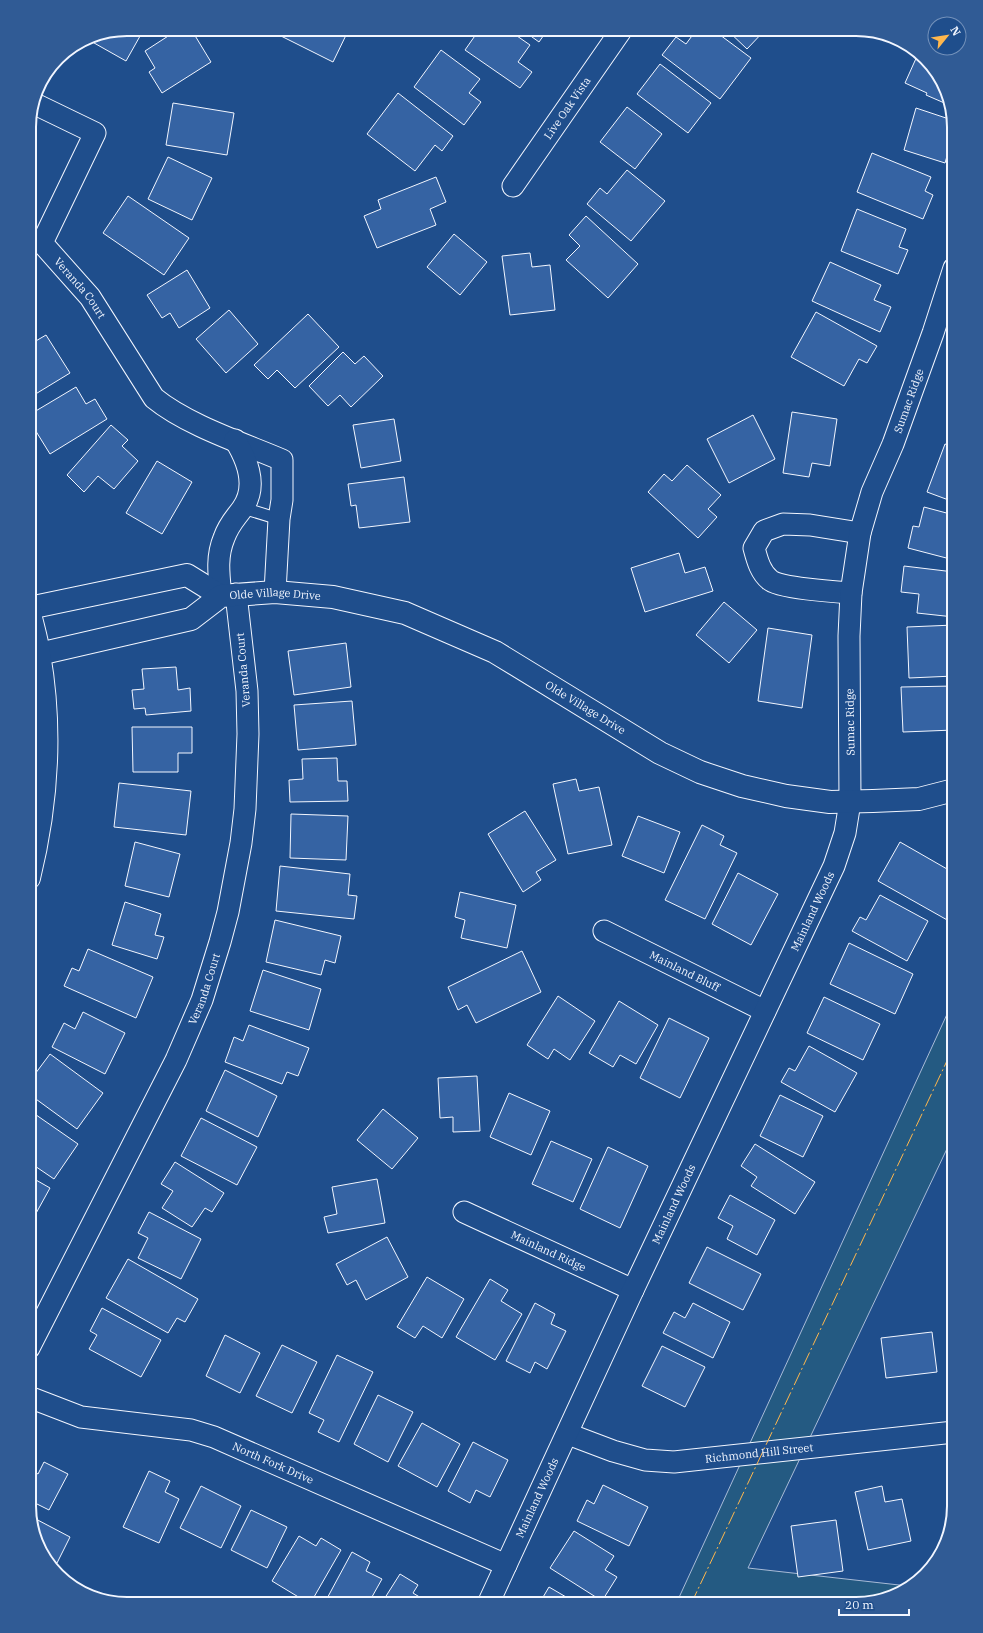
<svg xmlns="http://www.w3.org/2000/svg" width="983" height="1633" font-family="'IBM Plex Serif',serif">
<rect width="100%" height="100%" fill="#1f4e8c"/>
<polygon fill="#245a82" stroke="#a8bbd7" points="954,999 954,1134 748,1568 908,1586 899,1594 856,1604 676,1604"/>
<g fill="#3563a3" stroke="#f2f6ff">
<polygon points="127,29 144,29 126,61 87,39 90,36"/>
<polygon points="179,29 191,29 211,62 162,93 149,72 155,68 145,51"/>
<polygon points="282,29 349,29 333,62 279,35"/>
<polygon points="478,29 507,29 530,45 518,62 532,72 520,88 465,50 479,30"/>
<polygon points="521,29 548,29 539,42"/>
<polygon points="697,29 712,29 751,58 720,99 662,55 676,37 686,44"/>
<polygon points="726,29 766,29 747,49"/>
<polygon points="441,50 480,79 469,93 481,102 464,125 414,87"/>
<polygon points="918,54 944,84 949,105 926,95 927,93 905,83"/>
<polygon points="660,64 711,103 688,133 637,94"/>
<polygon points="398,93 453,136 442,151 435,145 415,171 367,134"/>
<polygon points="173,103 234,113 227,155 166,145"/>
<polygon points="627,107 662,134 635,169 600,142"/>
<polygon points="916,108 952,120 954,132 945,163 904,150"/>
<polygon points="872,153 931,177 925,191 933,195 923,219 857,192"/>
<polygon points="168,157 212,178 192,220 148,199"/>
<polygon points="627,170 665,201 631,241 587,204 600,188 607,194"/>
<polygon points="436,177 446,202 430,209 436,225 377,248 364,216 381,209 378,200"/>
<polygon points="128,196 189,238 164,275 103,233"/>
<polygon points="857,209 906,229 899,247 908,250 898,274 841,251"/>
<polygon points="586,216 638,264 608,298 566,260 580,246 569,235"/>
<polygon points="454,234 487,262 460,295 427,267"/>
<polygon points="530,253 532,267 550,265 555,310 510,315 502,256"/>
<polygon points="830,262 881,285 874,300 891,307 880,332 812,301"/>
<polygon points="187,270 210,308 179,328 170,313 162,318 147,295"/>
<polygon points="229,310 258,344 226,373 196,339"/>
<polygon points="816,312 877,346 867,363 859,359 844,386 791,357"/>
<polygon points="308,314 339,347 295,388 277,370 268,379 254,365"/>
<polygon points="46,335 70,373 29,398 29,345"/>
<polygon points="343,352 355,364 364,356 383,376 351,407 340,395 328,406 309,386"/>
<polygon points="76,387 86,404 95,399 107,419 50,454 29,420 29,415"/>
<polygon points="792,412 837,419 830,466 812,463 809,477 783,473"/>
<polygon points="753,415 775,459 729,483 707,439"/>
<polygon points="394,419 401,461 361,468 353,425"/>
<polygon points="111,425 128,440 122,446 138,461 114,489 98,476 84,492 67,475"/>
<polygon points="945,444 954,447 954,502 927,492"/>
<polygon points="157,461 192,482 162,534 126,513"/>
<polygon points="687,465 721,495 708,509 717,517 698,538 648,492 664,474 672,481"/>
<polygon points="404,477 410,522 359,528 356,505 351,506 348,484"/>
<polygon points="924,507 954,515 954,560 908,548 913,526 919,527"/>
<polygon points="679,553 685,573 705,567 713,591 645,612 631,568"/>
<polygon points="904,566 954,572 954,617 917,613 919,594 901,592"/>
<polygon points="724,602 757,630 729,663 696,635"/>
<polygon points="954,625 954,676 909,678 907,627"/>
<polygon points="768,628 812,635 802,708 758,701"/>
<polygon points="346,643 351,687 294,695 288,651"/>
<polygon points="176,667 178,690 190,688 191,711 146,715 145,708 134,709 132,690 144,689 142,669"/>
<polygon points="954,686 954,730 903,732 901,687"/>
<polygon points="352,701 356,745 298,750 294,705"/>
<polygon points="132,727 192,727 192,753 178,753 178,772 133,772"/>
<polygon points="337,758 338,781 347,781 348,801 290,802 289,780 303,779 302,759"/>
<polygon points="576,779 579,791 599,787 612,845 568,854 553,784"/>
<polygon points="119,783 191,791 186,835 114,827"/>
<polygon points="525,811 556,860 536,872 541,880 523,892 488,834"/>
<polygon points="291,814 348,816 346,860 290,858"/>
<polygon points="638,816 680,832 664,873 622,856"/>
<polygon points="702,825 724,836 720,845 737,853 705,919 665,900"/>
<polygon points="135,842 180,854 169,897 125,886"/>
<polygon points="900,842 954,873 954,886 951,891 954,892 954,911 949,921 878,881"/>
<polygon points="280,866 350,874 348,895 357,896 354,919 276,911"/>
<polygon points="738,873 778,894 751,945 712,924"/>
<polygon points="460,892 516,905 507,948 461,938 465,920 455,917"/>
<polygon points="880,895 928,921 907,961 852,931 860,917 866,920"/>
<polygon points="125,902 161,914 155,935 164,937 157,959 112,945"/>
<polygon points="275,920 341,936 335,963 325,960 321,975 266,962"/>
<polygon points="849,943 913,974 895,1014 830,984"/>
<polygon points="88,949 153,977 136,1018 64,986 72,968 79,971"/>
<polygon points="522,951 541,992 476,1023 467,1005 458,1010 448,987"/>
<polygon points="263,970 321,989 309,1030 250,1011"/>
<polygon points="558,996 595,1021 570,1060 554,1049 548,1059 527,1045"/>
<polygon points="824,997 880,1024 863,1060 807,1033"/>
<polygon points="619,1001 658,1025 636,1064 620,1055 613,1067 589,1053"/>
<polygon points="83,1012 125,1033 105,1074 52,1047 64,1023 75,1029"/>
<polygon points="669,1018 709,1038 680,1098 640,1078"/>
<polygon points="249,1025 309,1048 298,1076 287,1072 282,1084 225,1062 234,1037 243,1041"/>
<polygon points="809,1046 857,1073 835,1112 781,1082 789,1068 795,1071"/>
<polygon points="50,1054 103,1093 77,1129 29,1094 29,1082"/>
<polygon points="225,1070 277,1096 258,1137 206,1111"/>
<polygon points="477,1076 480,1131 453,1132 453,1117 440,1118 438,1078"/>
<polygon points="509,1093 550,1111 531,1155 490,1137"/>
<polygon points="780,1095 823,1116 803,1157 760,1136"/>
<polygon points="383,1109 418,1138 392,1169 357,1140"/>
<polygon points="29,1110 78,1144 54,1179 29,1162"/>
<polygon points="201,1118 257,1147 237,1185 181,1156"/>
<polygon points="551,1141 592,1159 573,1202 532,1184"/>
<polygon points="755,1144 815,1182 795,1214 751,1186 757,1177 741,1166"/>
<polygon points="608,1147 648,1166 620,1228 580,1209"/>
<polygon points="175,1162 224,1193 212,1212 205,1208 192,1227 162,1208 173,1191 161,1184"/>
<polygon points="29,1176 50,1188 29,1226"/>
<polygon points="377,1179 385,1223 328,1233 324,1217 337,1214 332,1187"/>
<polygon points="730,1195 775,1220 757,1255 727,1239 733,1226 718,1218"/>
<polygon points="149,1212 201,1239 181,1279 138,1258 148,1238 138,1233"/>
<polygon points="387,1237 408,1277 366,1300 356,1280 347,1285 336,1264"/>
<polygon points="707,1247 761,1274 743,1310 689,1283"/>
<polygon points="128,1259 198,1299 185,1322 177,1318 168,1333 106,1298"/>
<polygon points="427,1277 464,1299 442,1338 423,1326 415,1338 397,1327"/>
<polygon points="490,1279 508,1290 501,1301 522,1314 495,1360 456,1337"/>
<polygon points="535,1303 555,1314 551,1324 566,1331 547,1369 535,1362 530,1373 506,1361"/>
<polygon points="693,1303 730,1322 713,1358 663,1333 674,1312 685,1318"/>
<polygon points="102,1308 161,1340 141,1377 89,1349 97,1335 90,1331"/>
<polygon points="932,1332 937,1372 886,1378 881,1338"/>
<polygon points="225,1335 260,1353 240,1393 206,1376"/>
<polygon points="282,1345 317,1362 292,1413 256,1396"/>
<polygon points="662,1346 705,1367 685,1407 642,1386"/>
<polygon points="337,1355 373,1372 339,1442 318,1432 324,1420 309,1413"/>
<polygon points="378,1395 413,1412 388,1462 354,1444"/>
<polygon points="422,1423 460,1444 437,1487 398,1466"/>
<polygon points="473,1442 508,1460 490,1497 476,1490 470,1503 448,1491"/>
<polygon points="44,1462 68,1474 49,1510 29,1500 29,1469 38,1474"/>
<polygon points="149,1471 170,1481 165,1492 179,1499 159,1543 123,1527"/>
<polygon points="603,1485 648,1507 629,1546 577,1521 587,1500 594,1504"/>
<polygon points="201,1486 241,1506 221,1548 180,1528"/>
<polygon points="882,1486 885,1502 902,1499 911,1541 868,1550 855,1492"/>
<polygon points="251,1510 287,1527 267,1568 231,1550"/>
<polygon points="32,1517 70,1537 57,1563 52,1560 51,1562 39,1549"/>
<polygon points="836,1520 843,1571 798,1577 791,1526"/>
<polygon points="574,1531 614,1556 605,1570 617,1577 602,1601 550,1568"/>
<polygon points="299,1536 316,1546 321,1538 341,1550 310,1604 272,1581"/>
<polygon points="352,1552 370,1562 366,1571 382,1579 368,1604 324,1604"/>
<polygon points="400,1574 418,1585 413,1593 431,1604 381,1604"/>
<polygon points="549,1587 578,1604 539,1604"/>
</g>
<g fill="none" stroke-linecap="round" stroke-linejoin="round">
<defs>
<polyline id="lane" points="243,508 279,519"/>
<g id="street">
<path id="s1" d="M33 103 95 133 42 243 90 297 154 398C187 425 242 443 282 460V500L279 519 275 592"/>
<path id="s2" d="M513 186 622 29"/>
<path d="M851 593C837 592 778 588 770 580 760 572 757 559 754 548L764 531 783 524 810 525 860 533"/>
<path d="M221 596C219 576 216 557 224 538 229 524 234 520 242 509 258 487 248 461 235 440"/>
<path id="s3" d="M604 931 765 1011"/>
<path id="s4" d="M464 1212 633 1290"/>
<path id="s5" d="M29 1348 176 1060 202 1000 220 942 228 912 241 843 245 809 248 734 247 691 236 594"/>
<path id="s6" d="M29 1397 81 1417 191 1430 214 1437 506 1565"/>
<path id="s7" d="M568 1434 613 1451 645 1460 674 1462 954 1432"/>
<path id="s8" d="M488 1604 633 1290 834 866 845 833 850 802 849 636 851 593 860 533 872 492 893 444 933 333 954 268"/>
</g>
<g id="secondary">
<polyline points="29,608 187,575 221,596"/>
<path id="s9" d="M39 654 191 619 221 596 275 592 333 597 405 613 495 652 660 753 700 772 742 786 786 796 830 802 873 801 919 799 954 790"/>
<path d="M29 878C47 805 52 728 39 654 37 639 32 624 29 609"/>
</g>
</defs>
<use href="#lane" stroke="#f2f6ff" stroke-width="13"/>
<use href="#street" stroke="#f2f6ff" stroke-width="23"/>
<use href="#secondary" stroke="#f2f6ff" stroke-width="24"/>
<use href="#lane" stroke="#1f4e8c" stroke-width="11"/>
<use href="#street" stroke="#1f4e8c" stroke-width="21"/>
<use href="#secondary" stroke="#1f4e8c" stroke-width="22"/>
<polyline stroke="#ffb74d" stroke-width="1" stroke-dasharray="14 3 2 3" stroke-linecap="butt" points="691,1604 954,1046"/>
</g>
<g text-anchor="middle" stroke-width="3" stroke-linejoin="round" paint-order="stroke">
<g font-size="11" fill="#f2f6ff" stroke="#1f4e8c">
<text dy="4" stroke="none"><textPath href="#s2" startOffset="95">Live Oak Vista</textPath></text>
<text dy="4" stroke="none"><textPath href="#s1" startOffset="250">Veranda Court</textPath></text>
<text dy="4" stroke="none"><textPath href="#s8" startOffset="1292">Sumac Ridge</textPath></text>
<text dy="4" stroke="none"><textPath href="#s9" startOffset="248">Olde Village Drive</textPath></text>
<text transform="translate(243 670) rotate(-95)" y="4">Veranda Court</text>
<text dy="4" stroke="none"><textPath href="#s9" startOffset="584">Olde Village Drive</textPath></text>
<text transform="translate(850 722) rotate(-91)" y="4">Sumac Ridge</text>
<text dy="4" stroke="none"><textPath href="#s8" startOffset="765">Mainland Woods</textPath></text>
<text dy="4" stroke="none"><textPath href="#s3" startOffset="90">Mainland Bluff</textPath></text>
<text dy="4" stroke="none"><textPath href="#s5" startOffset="400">Veranda Court</textPath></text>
<text dy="4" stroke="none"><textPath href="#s8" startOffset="441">Mainland Woods</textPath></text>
<text dy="4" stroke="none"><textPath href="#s4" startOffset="93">Mainland Ridge</textPath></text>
<text dy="4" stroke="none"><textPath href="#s7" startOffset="196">Richmond Hill Street</textPath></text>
<text dy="4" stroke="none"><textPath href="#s6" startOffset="255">North Fork Drive</textPath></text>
<text dy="4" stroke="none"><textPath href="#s8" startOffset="117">Mainland Woods</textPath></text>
</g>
</g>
<path d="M0 0H983V1633H0ZM127 36H856A91 91 0 0 1 947 127V1506A91 91 0 0 1 856 1597H127A91 91 0 0 1 36 1506V127A91 91 0 0 1 127 36Z" fill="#305b95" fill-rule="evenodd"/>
<path fill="none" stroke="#f2f6ff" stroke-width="2" d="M127 36H856A91 91 0 0 1 947 127V1506A91 91 0 0 1 856 1597H127A91 91 0 0 1 36 1506V127A91 91 0 0 1 127 36Z"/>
<g transform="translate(947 36) rotate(60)"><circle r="19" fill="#1f4e8c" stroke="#7391ba"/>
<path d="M0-3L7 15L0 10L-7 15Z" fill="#ffb74d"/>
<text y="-6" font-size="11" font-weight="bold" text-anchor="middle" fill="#f2f6ff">N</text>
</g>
<path d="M839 1609v6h70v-6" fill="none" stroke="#f2f6ff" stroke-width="2"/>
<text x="845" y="1609" font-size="12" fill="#f2f6ff" stroke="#1f4e8c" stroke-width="3" paint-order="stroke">20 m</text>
</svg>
